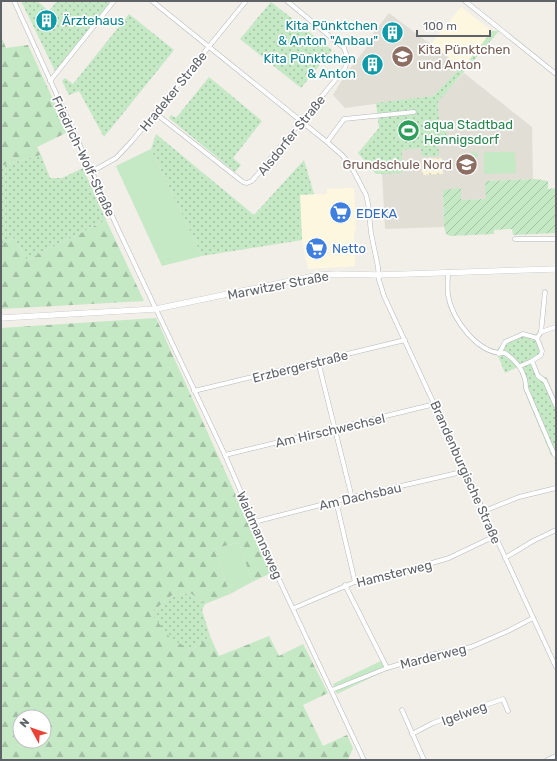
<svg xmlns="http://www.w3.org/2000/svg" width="557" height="761" font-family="Rubik,sans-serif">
<defs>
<pattern id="forest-firs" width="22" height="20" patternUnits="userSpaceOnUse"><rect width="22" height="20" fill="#c5e8c5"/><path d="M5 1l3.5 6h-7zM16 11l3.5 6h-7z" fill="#a3c0a4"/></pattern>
<pattern id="sand-dots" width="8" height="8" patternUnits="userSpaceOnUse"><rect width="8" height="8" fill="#fbf3d9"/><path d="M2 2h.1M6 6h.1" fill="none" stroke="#cec8b4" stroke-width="1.8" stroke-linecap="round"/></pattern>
<pattern id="park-dots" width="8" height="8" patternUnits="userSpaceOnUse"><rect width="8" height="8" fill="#c5e8c5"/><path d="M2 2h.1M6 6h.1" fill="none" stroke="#a3c0a4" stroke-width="1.8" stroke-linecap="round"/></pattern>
<pattern id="garden-furrows" width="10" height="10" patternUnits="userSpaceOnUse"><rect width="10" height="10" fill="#c5e8c5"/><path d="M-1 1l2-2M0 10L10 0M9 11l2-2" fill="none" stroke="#a3c0a4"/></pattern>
</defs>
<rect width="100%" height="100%" fill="#f1efe8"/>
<g fill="#fef7e0">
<polygon points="461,7 492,31 462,68 431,44"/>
<polygon points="354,188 356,231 354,231 355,266 308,269 302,240 300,195 327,194 327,189"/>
</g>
<g fill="#e1ded6">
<polygon points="389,13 461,67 433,96 345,108 333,95 345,75 374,38 371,36"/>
<polygon points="464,73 532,127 533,179 486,181 486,199 461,200 443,190 444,227 385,229 382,173 402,172 401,150 421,148 438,142 447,141 446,131 441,125 439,119 438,102 443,95"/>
</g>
<g fill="#c5e8c5">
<polygon points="151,149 202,256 162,266 116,166"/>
<polygon points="474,151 479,155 469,166 464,161"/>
<polygon points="484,152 515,152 516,173 484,174"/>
<polygon points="239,542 252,582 230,594 214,549"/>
<polygon points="385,659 389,669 337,694 333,684"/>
</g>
<g fill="url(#forest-firs)" fill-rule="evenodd">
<polygon points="1,36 6,48 28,45 68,132 37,147 41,155 1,166"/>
<polygon points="106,220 144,301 1,309 1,244 14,238 27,260"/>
<path d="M156 318 271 573 252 582 239 542 214 549 230 594 205 604 190 593 171 596 151 613 192 650 210 636 219 656 269 636 279 656 303 644 328 693 303 705 323 746 347 735 353 748 348 760H1V328ZM20 717H44V741H20Z"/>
</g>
<polygon fill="url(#sand-dots)" points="442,158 443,174 422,175 422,159"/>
<g fill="url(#park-dots)">
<polygon points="21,1 37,1 49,11 57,1 111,1 55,71"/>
<polygon points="271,2 332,50 301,88 240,39"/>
<polygon points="129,14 174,50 104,137 79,91 69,95 62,81 65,78 73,84"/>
<polygon points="492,31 499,31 438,102 439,119 441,125 446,131 447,141 438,142 439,156 422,156 421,148 402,150 402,173 376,174 358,153 379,128 376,103 433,96 461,67 463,68"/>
<polygon points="209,77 262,121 233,158 241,165 235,172 169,118 171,115 176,118"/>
<polygon points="156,134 254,215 304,160 314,194 300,195 302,240 202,256 151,149"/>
<polygon points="41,155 50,178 62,178 83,168 106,220 27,260 14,238 1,244 1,166"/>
<polygon points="522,332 538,335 544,351 542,357 534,361 539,374 547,378 556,399 556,458 551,455 523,388 524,380 518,367 505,373 496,351 504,341"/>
<polygon points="190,593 205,604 202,610 210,636 192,650 171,639 151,613 171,596"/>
</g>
<polygon fill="url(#garden-furrows)" points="536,179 548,181 548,189 556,188 556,233 513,235 512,229 494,230 494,234 450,236 446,234 444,227 443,190 461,188 461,200 486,199 485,181"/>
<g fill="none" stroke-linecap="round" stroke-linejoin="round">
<defs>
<g id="minor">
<polyline points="14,1 119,231 225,455 276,573 364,760"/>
<polyline points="152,1 327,142 342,155 350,164 366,195 368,203 371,233 378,267 379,280 384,296 556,667"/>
<polyline points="465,1 556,74"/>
<polyline points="50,81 114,1"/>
<path d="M155 113 243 182 247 183 252 181 345 68C348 60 347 55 344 48L287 1"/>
<polyline points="327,142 344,119 414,112"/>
<polyline points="91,172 116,158 132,141 246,1"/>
<polyline points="515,239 556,239"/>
<path d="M448 272C448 279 447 288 448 295 452 319 478 355 505 353 518 362 526 373 526 388L554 454 556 456"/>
<polyline points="556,327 541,332 537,338 542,351 541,355 532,361 538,376 545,381 556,406"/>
<polyline points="541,332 545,292"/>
<polyline points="499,354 505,342 523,334 537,338"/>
<polyline points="318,361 352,498"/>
<polyline points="520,366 532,361"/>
<polyline points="194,391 405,340"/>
<polyline points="225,455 435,404"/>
<polyline points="336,501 355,582"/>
<polyline points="484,511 519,497 556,488"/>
<polyline points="254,522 336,501 466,471"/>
<polyline points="505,558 533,541 556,530"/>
<polyline points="345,585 387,668"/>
<polyline points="294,608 355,582 398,573 449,558 495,536"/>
<polyline points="332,690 387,668 435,654 471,647 508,631 533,618"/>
<polyline points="402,710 424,760"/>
<polyline points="412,734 433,723 503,699 508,711"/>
<polyline points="547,760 556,756"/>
</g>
<polyline id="secondary" points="1,318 156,309 319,275 336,274 378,275 556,269"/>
</defs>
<use href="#minor" stroke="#b5b8bc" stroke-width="5"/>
<use href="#secondary" stroke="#b6babf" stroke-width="6"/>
<use href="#minor" stroke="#fff" stroke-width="4"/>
<use href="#secondary" stroke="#fff" stroke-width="5.5"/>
</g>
<defs>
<symbol id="building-disc" viewBox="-11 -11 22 22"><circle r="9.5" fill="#0f9aa8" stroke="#fff"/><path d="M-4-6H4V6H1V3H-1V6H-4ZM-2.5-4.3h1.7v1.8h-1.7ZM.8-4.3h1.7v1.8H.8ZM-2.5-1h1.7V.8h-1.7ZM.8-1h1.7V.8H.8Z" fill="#fff"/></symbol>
<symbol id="school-disc" viewBox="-11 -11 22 22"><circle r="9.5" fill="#8d6e63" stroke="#fff"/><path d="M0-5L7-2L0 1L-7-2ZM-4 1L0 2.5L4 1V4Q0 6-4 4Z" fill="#fff"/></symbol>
<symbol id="stadium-disc" viewBox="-11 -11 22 22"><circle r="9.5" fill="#2e9e5b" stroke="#fff"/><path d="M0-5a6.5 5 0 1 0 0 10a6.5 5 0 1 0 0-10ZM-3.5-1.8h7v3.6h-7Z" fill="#fff"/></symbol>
<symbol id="supermarket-disc" viewBox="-11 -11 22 22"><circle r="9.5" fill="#3f7fe0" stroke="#fff"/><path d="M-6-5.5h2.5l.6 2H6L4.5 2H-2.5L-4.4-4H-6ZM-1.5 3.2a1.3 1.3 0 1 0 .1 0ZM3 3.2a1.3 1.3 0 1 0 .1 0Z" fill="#fff"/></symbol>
</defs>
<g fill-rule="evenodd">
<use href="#building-disc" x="34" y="8" width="25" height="25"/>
<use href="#building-disc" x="380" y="20" width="25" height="25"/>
<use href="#school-disc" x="390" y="44" width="25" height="25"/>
<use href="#building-disc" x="360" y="52" width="25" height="25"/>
<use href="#stadium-disc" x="396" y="118" width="25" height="25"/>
<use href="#school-disc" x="454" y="152" width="25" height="25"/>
<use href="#supermarket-disc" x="328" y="200" width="25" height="25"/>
<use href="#supermarket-disc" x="304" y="236" width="25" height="25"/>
</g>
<g text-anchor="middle" stroke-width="3.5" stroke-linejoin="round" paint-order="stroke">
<g font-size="13" fill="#0d838f" stroke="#fff" text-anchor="end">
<text x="62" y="25" text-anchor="start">Ärztehaus</text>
<text x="378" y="30">Kita Pünktchen<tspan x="378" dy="15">&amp; Anton "Anbau"</tspan></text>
<text x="356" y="63">Kita Pünktchen<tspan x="356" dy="15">&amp; Anton</tspan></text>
</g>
<g font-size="13" fill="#785e54" stroke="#fff" text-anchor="start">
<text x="418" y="54">Kita Pünktchen<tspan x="418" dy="15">und Anton</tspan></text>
<text x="452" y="169" text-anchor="end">Grundschule Nord</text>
</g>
<g font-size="13" fill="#5f6368" stroke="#fff">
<text transform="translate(173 91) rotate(-51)" y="5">Hradeker Straße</text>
<text transform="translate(291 135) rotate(-51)" y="5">Alsdorfer Straße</text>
<text transform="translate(84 156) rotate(65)" y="5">Friedrich-Wolf-Straße</text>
<text transform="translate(278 285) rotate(-11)" y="5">Marwitzer Straße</text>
<text transform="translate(300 366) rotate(-14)" y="5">Erzbergerstraße</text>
<text transform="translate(330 430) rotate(-13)" y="5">Am Hirschwechsel</text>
<text transform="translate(466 472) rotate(66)" y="5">Brandenburgische Straße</text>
<text transform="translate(360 496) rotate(-13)" y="5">Am Dachsbau</text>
<text transform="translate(260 535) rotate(66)" y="5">Waidmannsweg</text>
<text transform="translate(394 573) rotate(-14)" y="5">Hamsterweg</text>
<text transform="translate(433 656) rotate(-14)" y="5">Marderweg</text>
<text transform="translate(464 713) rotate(-20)" y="5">Igelweg</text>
</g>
<g font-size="13" fill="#27864d" stroke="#fff" text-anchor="start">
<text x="424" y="129">aqua Stadtbad<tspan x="424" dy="15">Hennigsdorf</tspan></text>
</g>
<g font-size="13" fill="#366cbe" stroke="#fff" text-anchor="start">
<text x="356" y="218">EDEKA</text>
<text x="332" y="253">Netto</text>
</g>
</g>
<rect width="557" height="761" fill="none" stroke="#5f6368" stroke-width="4"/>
<g transform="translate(32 729) rotate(310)"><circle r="19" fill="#ffffff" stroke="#bfc1c3"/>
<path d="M0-3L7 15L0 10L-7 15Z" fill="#ea4335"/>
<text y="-6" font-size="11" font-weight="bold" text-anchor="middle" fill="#5f6368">N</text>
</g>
<path d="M417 30v6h73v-6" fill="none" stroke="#5f6368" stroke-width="2"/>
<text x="423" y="30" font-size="12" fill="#5f6368" stroke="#ffffff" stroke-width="3" paint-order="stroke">100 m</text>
</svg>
